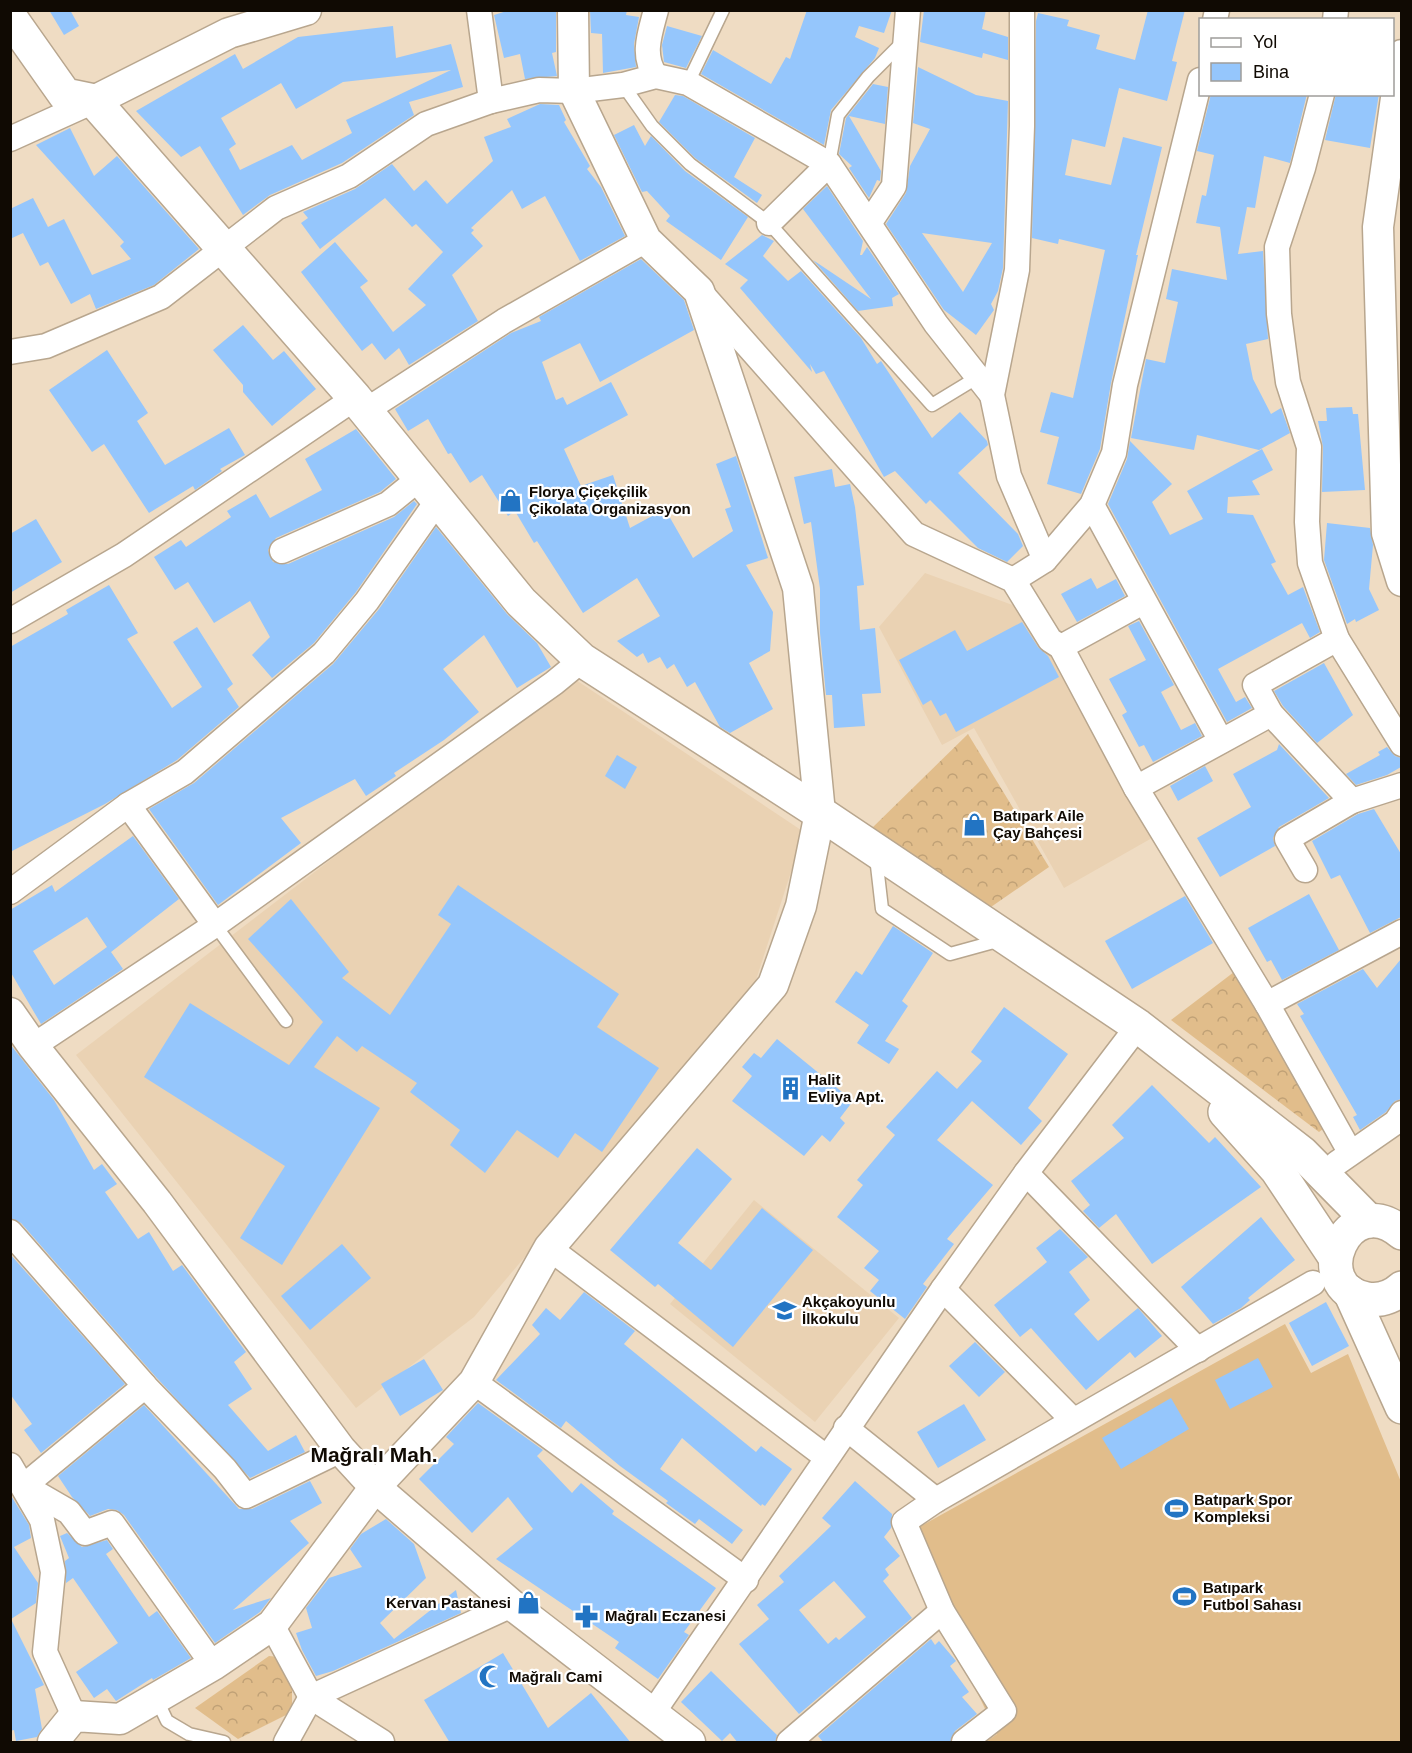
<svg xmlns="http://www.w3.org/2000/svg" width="1412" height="1753" font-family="Helvetica,sans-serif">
<defs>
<pattern id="forest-crowns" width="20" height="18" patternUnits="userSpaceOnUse" patternTransform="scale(1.5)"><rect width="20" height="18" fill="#e1bd8b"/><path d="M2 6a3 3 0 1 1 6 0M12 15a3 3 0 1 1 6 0" fill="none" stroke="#c0a176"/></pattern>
</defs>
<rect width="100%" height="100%" fill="#efdcc3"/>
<g fill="#ead2b3">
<polygon points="925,573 1026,610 1152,838 1064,888 974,728 942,745 879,627"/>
<polygon points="570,676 804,832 754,986 474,1317 356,1408 76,1055"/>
<polygon points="754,1200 899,1318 815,1422 670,1304"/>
</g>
<g fill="url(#forest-crowns)">
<polygon points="968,734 1049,867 988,909 871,829"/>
<polygon points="1234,972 1327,1126 1319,1132 1171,1020"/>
<polygon points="269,1656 279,1657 292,1684 292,1712 238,1739 195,1708"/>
</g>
<polygon fill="#e1bd8b" points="1285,1324 1311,1373 1348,1354 1401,1482 1401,1742 986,1742 997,1734 903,1536"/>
<g fill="#95c6fc" fill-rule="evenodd">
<polygon points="49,10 70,10 79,26 64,35"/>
<polygon points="510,10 556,10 556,52 552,53 557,76 525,79 520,54 504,58 494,15"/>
<polygon points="590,10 627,10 626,15 639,17 634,44 636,67 603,73 602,34 591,33"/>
<polygon points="807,10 892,10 884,33 859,26 855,37 879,48 875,58 831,110 824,145 701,74 713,50 771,84 786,57 790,59"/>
<polygon points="924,10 986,10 982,29 1008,37 1008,60 983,53 982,58 920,42"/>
<polygon points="1148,10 1185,10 1172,61 1177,62 1167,101 1119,88 1105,147 1072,139 1065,175 1111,185 1123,137 1162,147 1136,255 1138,255 1111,383 1100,449 1081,494 1047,484 1059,437 1040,432 1051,392 1073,398 1105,250 1059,239 1058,244 1032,238 1036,21 1038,13 1069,20 1067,26 1100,35 1096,49 1135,60"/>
<path d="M393 26 396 58 451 44 463 87 409 102 414 115 342 163 270 195 243 215 200 146 181 157 136 111 235 54 243 69 298 37ZM451 70 346 120 352 133 302 160 292 145 240 170 229 149 236 144 221 118 281 83 296 109 343 82Z"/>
<polygon points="667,26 702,36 686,68 664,62 662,45"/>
<path d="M918 67 976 95 1008 101 1003 268 998 291 991 304 994 310 976 335 944 310 886 224 906 193 910 166 930 129 913 123ZM922 233 992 243 963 292Z"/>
<polygon points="873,84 888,87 885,124 849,116 881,171 880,181 877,180 869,198 849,168 852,166 839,154 846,118"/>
<polygon points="1211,94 1307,94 1290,163 1264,156 1255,208 1247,207 1238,254 1263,251 1268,339 1246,344 1253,379 1271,414 1281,408 1290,433 1259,450 1197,435 1194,450 1131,438 1146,359 1165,363 1178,302 1166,299 1172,269 1227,280 1220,227 1196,223 1202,195 1206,196 1214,155 1197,151"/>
<polygon points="1336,94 1379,94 1370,148 1325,140"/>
<polygon points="675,95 683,96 755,138 734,177 762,195 757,203 695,158 659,122"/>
<polygon points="540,104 559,105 566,120 564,122 590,166 587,169 601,187 625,236 580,261 545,196 522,209 512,190 471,228 474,230 471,233 483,246 452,275 478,321 409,365 399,348 385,360 372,343 362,351 301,272 335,242 368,281 360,287 393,332 426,305 408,289 443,252 416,224 412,227 385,198 320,249 301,223 308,218 303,212 355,189 392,164 414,191 426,180 447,204 493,161 484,137 511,127 507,119"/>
<polygon points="634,125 645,146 651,136 685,171 748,217 721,260 666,221 670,216 647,191 642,192 614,135"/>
<polygon points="70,128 94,176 117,156 199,249 154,285 96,309 90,294 71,304 48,262 40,266 23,233 10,239 10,209 33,198 48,227 64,219 92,275 131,259 120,246 124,242 36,145"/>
<polygon points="827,186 863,241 860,255 862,255 867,247 899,294 892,298 893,306 858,311 813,260 871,299 803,209"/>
<polygon points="762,235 774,241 763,256 788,281 801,271 861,338 877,364 881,361 932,438 960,412 987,441 988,445 958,473 1018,534 1023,546 1007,562 978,548 930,500 926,504 895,471 884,477 824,371 816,374 810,364 812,372 740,288 748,280 725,264"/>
<polygon points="641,259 684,300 694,330 600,382 580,343 542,362 556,400 563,397 567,405 611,382 628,415 564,449 581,486 613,475 630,528 665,509 693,558 733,531 725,509 731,507 716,464 736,456 768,558 746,565 773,612 770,651 749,663 773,709 730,733 720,727 695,682 687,687 674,664 667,669 660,657 648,663 643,653 637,657 617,641 660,616 637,578 583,613 537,541 534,543 515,511 508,516 482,475 470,483 451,453 448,454 428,419 408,431 395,409 511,333 541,321 539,317"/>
<polygon points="243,325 273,360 284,351 316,389 272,426 243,392 243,385 213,350"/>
<polygon points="107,350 148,413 137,421 165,465 229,428 245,455 220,469 222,471 195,490 193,486 149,513 104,444 92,452 49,390"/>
<polygon points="1352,407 1353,414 1358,414 1365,490 1322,492 1323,447 1318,421 1327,421 1326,408"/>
<polygon points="356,429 396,479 380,492 276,538 268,550 273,562 288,564 394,517 414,501 417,504 356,592 314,643 272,678 252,655 270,637 250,601 214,623 188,582 175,590 154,557 181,540 186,547 231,517 227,511 256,494 270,518 322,490 305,459"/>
<polygon points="1130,441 1172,484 1152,502 1170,535 1203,519 1187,491 1262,449 1273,470 1252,481 1260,495 1228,497 1227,513 1253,515 1276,562 1271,564 1288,595 1303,587 1320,632 1310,638 1302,623 1218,669 1236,702 1245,697 1252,708 1227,722 1108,504 1127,459"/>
<polygon points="832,469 835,487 850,484 855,507 864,585 857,586 860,630 875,628 881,693 862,694 865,726 834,728 832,695 826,695 820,633 820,589 811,522 804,524 794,477"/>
<polygon points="36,519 62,562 10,593 10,534"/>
<polygon points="1327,523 1370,528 1373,545 1369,589 1379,610 1356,622 1355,619 1347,624 1324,560"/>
<polygon points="436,527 507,614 537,643 551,667 517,688 484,635 443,669 479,712 444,740 394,773 396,776 366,796 355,779 281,818 301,843 218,905 149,809 194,783 333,664 379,609"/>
<polygon points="1091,578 1097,589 1116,579 1125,596 1077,622 1061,594"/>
<polygon points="109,585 138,633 127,639 172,708 202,687 173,642 197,627 233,684 227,689 239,707 177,760 105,804 10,852 10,647 68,614 66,610"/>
<polygon points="1139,621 1174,685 1161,692 1181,730 1195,723 1202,736 1153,762 1144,745 1139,747 1122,715 1127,712 1109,679 1146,660 1128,626"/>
<polygon points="1022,622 1038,647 1048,656 1059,677 956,732 946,713 940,716 931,700 923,705 899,660 955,630 967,651"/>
<polygon points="1324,663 1353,715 1317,743 1283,706 1274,691"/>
<polygon points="1279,744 1329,798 1279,827 1273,838 1275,846 1220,877 1197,838 1251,807 1233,774 1277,750"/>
<polygon points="1387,747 1395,756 1401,758 1401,767 1387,775 1356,785 1346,774 1380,755 1378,752"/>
<polygon points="617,755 637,767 625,789 605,776"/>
<polygon points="1205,766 1213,781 1178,801 1170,786"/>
<polygon points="1374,809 1401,854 1401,917 1370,933 1340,875 1331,879 1312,841 1358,814"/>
<path d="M133 836 179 899 111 952 123 969 41 1024 10 971V910L52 885 55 892ZM87 917 107 947 54 985 33 951Z"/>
<polygon points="458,885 619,994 597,1027 659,1068 602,1152 575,1133 558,1158 517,1130 485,1173 450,1145 460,1130 410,1092 417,1083 362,1046 357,1052 337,1036 314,1067 380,1108 282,1265 240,1238 285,1166 144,1077 190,1003 289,1065 323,1022 248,939 291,899 349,972 342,978 390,1015 451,924 438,915"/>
<polygon points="1309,894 1339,950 1282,980 1271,960 1267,962 1248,928"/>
<polygon points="1185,896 1213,943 1132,989 1105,941"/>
<polygon points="893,926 933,953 902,1001 908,1006 885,1041 899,1049 889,1064 857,1043 869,1025 835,1002 856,971 862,975"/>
<polygon points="1401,959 1401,1099 1395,1101 1386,1112 1360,1130 1353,1117 1357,1115 1300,1016 1304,1014 1297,1004 1363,969 1377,988"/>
<polygon points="1004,1007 1068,1054 1028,1108 1042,1121 1021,1145 972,1101 937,1140 993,1185 947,1239 954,1244 923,1284 927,1287 905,1319 870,1291 879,1280 864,1268 879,1251 837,1217 863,1185 857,1180 895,1135 886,1127 937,1071 957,1089 982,1061 971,1052"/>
<polygon points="777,1039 853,1101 840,1118 845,1123 830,1142 822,1135 804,1156 732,1101 752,1076 742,1067 754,1053 761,1058"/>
<polygon points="10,1044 54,1100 94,1170 102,1164 117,1184 105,1192 138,1239 149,1232 173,1271 182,1265 246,1352 234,1362 252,1389 228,1405 268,1451 296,1435 305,1452 250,1478 155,1376 21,1223 10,1218"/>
<polygon points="1152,1085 1209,1143 1215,1137 1261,1187 1152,1264 1116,1214 1099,1228 1083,1211 1090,1205 1071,1181 1124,1138 1112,1125"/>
<polygon points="697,1148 732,1179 678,1243 711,1270 762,1208 813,1250 733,1347 658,1284 655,1287 610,1250"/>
<polygon points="1261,1217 1295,1260 1248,1298 1250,1300 1241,1308 1213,1324 1181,1287"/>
<polygon points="1060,1229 1088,1257 1069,1272 1090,1300 1074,1314 1098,1341 1138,1308 1162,1336 1135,1358 1130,1352 1086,1390 1031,1328 1020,1337 994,1305 1047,1262 1036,1248"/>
<polygon points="342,1244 371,1278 310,1330 281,1296"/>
<polygon points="10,1254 125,1384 41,1453 24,1430 32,1424 10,1394"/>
<polygon points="584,1292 635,1331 624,1344 756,1452 761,1446 792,1469 765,1506 762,1504 761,1506 682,1438 660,1469 743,1530 732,1544 699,1519 695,1524 666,1503 668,1501 620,1466 566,1421 561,1428 496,1380 540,1334 532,1325 546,1308 560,1320"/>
<polygon points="1326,1302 1349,1346 1312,1366 1289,1323"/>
<polygon points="975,1342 1005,1372 979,1397 949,1366"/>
<polygon points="1258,1358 1273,1387 1230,1409 1215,1380"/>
<polygon points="424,1359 443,1390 400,1416 381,1384"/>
<polygon points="1171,1398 1189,1429 1121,1469 1102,1438"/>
<polygon points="478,1403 543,1450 537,1456 572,1493 581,1483 614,1511 612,1514 716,1588 684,1632 689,1635 658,1679 615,1648 619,1642 496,1559 533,1529 508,1497 472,1533 419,1479 454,1444 446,1437"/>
<polygon points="964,1404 986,1440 938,1468 917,1432"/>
<polygon points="144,1405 239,1509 252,1509 310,1481 322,1503 290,1521 309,1543 233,1610 271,1598 260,1612 215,1643 124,1515 117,1510 108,1509 90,1516 72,1497 58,1476"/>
<path d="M855 1481 892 1514 891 1528 884 1537 900 1556 885 1569 889 1575 883 1581 912 1618 799 1714 739 1644 769 1619 757 1605 784 1582 779 1576 831 1526 822 1518ZM834 1581 866 1617 839 1640 836 1637 828 1644 799 1610Z"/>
<polygon points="10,1494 29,1525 31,1538 14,1547 38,1583 36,1603 11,1619 44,1685 35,1689 42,1729 37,1737 16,1741 14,1730 10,1731"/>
<polygon points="386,1519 414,1544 426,1578 380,1623 394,1639 456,1590 461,1613 333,1671 316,1676 302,1650 296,1633 312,1628 306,1608 329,1578 362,1567 350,1549 361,1534"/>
<polygon points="67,1533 82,1547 107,1540 113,1549 106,1554 149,1617 157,1611 191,1658 153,1680 152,1678 116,1701 107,1689 94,1698 76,1672 118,1643 73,1578 66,1583 65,1561 69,1558 60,1536"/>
<polygon points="931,1639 935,1645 939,1641 956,1661 950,1666 969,1692 962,1697 977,1714 955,1731 950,1743 824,1743 818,1736"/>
<polygon points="503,1653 548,1728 591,1693 631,1743 450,1743 424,1700"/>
<polygon points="711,1671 777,1735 775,1743 738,1743 730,1733 722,1741 681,1702"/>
</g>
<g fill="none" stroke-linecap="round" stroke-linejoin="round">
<defs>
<g id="service">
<polyline points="688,83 723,10"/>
<polyline points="623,85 652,126 690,164 769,223 932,405 978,377"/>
<polyline points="829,164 838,115 868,77 904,41"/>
<polyline points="876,857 882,909 950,954 1001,940"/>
<polyline points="215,925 286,1021"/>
<polyline points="156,1698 167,1721 189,1734 224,1742"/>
</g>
<g id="minor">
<polyline points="479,10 491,101"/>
<path d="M656 10C650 33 641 56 656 76"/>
<polyline points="1215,20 1217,10"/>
<polyline points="1335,20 1336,10"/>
<polyline points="1322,94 1303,168 1277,247 1279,314 1288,382 1309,447 1307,522 1310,563 1337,639 1402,744"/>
<polyline points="10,139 94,101"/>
<polyline points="870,222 894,186 908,10"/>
<polyline points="769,223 829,164"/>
<polyline points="702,294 914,534 1013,580 1050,640 1061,647 1136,788 1267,1004 1350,1152"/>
<polyline points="10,352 46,346 161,297 276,208 349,176 426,124 491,101 539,90 574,91 623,85 656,76 688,83 829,164 936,324 992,395"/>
<polyline points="365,411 504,321 646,240"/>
<polyline points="1092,505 1221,741"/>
<polyline points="282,551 388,504 420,478"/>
<polyline points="1045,560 1092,505 1114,453 1125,385 1200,80"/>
<polyline points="1013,580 1045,560 1009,476 992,395 1017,270 1022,126 1022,10"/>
<polyline points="10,621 124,555 355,398"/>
<polyline points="1337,639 1255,685 1271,714 1352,801"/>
<polyline points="1061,647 1143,602"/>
<polyline points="1136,788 1271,714"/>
<polyline points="128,805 215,925"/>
<polyline points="1305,870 1287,839 1352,801 1402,785"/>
<polyline points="10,892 128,805 185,772 324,653 367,601 438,500"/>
<polyline points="1267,1004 1402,932"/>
<polyline points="33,1046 215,925 554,683 582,660"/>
<polyline points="1337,1163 1396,1122 1402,1113"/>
<polyline points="1026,1173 1198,1350"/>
<polyline points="10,1232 145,1386 225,1469 246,1496 341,1450"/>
<polyline points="549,1248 826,1457"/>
<polyline points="943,1289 1073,1420"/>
<polyline points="474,1382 746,1580"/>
<polyline points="145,1386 24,1486 69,1512 85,1533 112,1523 213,1665"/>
<polyline points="846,1428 936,1500"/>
<polyline points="10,1465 42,1520 53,1572 45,1652 74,1716"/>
<polyline points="272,1625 311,1697 382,1742"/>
<polyline points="652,1714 943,1289 1026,1173 1138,1026"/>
<polyline points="286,1742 311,1697 512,1605"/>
<polyline points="789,1742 942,1611"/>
<polyline points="964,1742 1004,1711 942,1611 904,1522 936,1500 1313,1283"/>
</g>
<g id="tertiary">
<polyline points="1402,55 1378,227 1387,533 1402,581"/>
<polyline points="94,101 229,33 306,10"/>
<polyline points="10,1013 33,1046 157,1202 341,1450 375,1487 512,1605 690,1742"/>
<polyline points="53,1742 74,1716 120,1719 213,1665 272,1625 375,1487 474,1382 549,1248 773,985 801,906 820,813 798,588 699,291 646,240 574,91 573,10"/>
</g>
<g id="secondary">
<polyline points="10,17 65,95 94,101 355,398 521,602 582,660 820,813 1138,1026 1302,1153 1369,1221"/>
<polyline points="1225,1112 1277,1170 1335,1257"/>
<path d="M1402 1233C1347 1186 1304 1288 1367 1299 1380 1301 1392 1297 1402 1288"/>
<polyline points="1350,1292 1402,1407"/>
</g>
</defs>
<use href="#service" stroke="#b8a68e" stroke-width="15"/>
<use href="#minor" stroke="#b8a68e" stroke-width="27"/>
<use href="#tertiary" stroke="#b8a68e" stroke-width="33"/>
<use href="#secondary" stroke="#b8a68e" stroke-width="36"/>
<use href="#service" stroke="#fff" stroke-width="12"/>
<use href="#minor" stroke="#fff" stroke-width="24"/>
<use href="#tertiary" stroke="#fff" stroke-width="30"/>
<use href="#secondary" stroke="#fff" stroke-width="33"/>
</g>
<defs>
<symbol id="shop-bare" viewBox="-9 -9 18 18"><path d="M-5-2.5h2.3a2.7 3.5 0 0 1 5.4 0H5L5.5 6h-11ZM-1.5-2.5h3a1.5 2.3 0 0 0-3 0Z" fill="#2274c3" stroke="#fff" stroke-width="2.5" paint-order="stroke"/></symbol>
<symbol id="building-bare" viewBox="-9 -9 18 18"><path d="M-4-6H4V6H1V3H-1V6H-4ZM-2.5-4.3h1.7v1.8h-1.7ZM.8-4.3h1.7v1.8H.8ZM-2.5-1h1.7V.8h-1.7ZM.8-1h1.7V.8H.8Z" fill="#2274c3" stroke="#fff" stroke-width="2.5" paint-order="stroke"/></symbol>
<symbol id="school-bare" viewBox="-9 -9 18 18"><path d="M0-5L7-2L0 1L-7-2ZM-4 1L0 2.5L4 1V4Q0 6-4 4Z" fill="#2274c3" stroke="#fff" stroke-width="2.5" paint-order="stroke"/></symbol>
<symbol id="stadium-bare" viewBox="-9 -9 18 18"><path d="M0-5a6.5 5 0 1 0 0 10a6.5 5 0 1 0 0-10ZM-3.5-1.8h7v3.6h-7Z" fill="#2274c3" stroke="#fff" stroke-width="2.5" paint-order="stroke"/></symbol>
<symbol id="pharmacy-bare" viewBox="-9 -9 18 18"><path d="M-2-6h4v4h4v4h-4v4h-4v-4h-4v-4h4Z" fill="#2274c3" stroke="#fff" stroke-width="2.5" paint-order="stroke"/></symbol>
<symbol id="mosque-bare" viewBox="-9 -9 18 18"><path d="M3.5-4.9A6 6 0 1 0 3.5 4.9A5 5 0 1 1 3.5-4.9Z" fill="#2274c3" stroke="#fff" stroke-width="2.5" paint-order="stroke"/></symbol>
</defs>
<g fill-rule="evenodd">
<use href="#shop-bare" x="494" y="484" width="33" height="33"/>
<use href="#shop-bare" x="958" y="808" width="33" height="33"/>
<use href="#building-bare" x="774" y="1072" width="33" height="33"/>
<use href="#school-bare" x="768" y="1294" width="33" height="33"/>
<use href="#stadium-bare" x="1160" y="1492" width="33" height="33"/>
<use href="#stadium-bare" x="1168" y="1580" width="33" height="33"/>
<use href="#shop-bare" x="512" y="1586" width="33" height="33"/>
<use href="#pharmacy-bare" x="570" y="1600" width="33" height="33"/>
<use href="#mosque-bare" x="474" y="1660" width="33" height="33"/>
</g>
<g text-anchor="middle" stroke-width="4.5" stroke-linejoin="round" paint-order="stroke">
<g font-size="15" font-weight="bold" fill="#100a03" stroke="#fff" text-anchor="start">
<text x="529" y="497">Florya Çiçekçilik<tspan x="529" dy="17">Çikolata Organizasyon</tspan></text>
<text x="993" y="821">Batıpark Aile<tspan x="993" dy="17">Çay Bahçesi</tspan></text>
<text x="808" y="1085">Halit<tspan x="808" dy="17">Evliya Apt.</tspan></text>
<text x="802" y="1307">Akçakoyunlu<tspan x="802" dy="17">İlkokulu</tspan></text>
<text x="1194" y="1505">Batıpark Spor<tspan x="1194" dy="17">Kompleksi</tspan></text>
<text x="1203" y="1593">Batıpark<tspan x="1203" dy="17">Futbol Sahası</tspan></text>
<text x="511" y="1608" text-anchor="end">Kervan Pastanesi</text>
<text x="605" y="1621">Mağralı Eczanesi</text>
<text x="509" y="1682">Mağralı Cami</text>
</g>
<g font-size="21" font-weight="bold" fill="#100a03" stroke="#fff">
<text x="374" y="1462">Mağralı Mah.</text>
</g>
</g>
<rect width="1412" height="1753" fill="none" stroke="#100a03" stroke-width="24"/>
<rect x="1199" y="18" width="195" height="78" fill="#ffffff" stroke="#9f9d9a" stroke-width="1.5"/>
<rect x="1211" y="38" width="30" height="9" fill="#ffffff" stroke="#9f9d9a" stroke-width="1.5"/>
<text x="1253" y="48" font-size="18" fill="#100a03">Yol</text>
<rect x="1211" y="63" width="30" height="18" fill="#95c6fc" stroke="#9f9d9a" stroke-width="1.5"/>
<text x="1253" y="78" font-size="18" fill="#100a03">Bina</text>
</svg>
